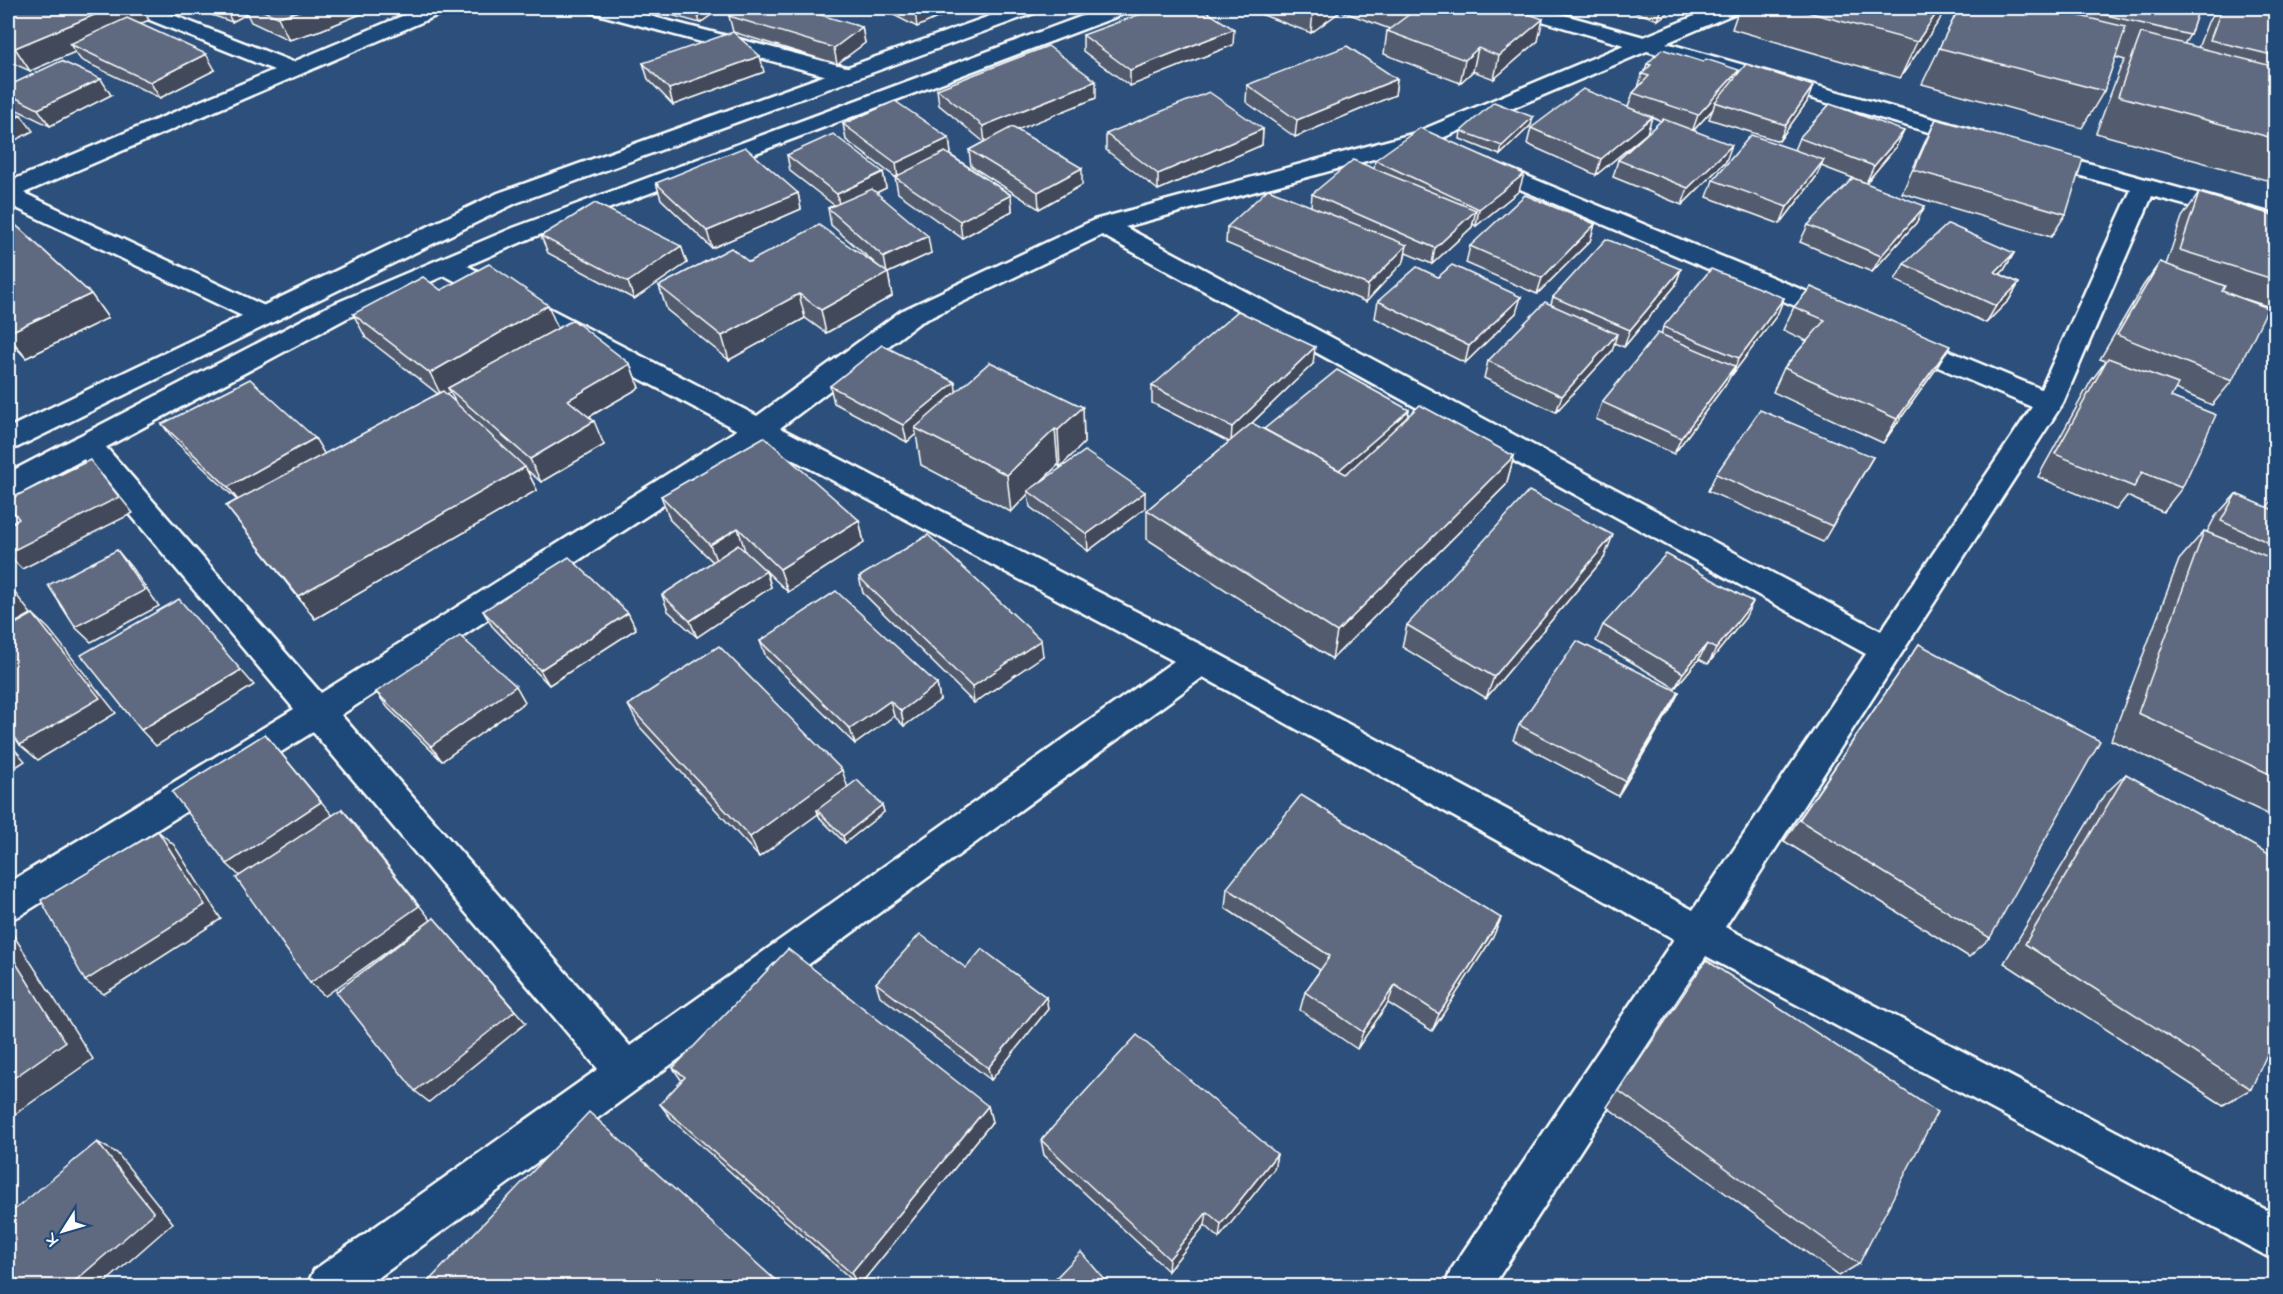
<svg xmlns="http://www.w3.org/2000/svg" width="2283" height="1294" font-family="Mynerve,sans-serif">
<rect width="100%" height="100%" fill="#2c507b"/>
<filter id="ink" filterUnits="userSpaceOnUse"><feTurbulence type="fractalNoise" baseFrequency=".0167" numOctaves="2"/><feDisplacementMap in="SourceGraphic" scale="12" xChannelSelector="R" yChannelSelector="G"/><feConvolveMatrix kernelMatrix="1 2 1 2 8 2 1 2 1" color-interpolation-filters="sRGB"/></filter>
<g filter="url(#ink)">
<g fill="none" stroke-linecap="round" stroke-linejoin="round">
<defs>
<g id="minor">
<polygon points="127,8 155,8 293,62 421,8 448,8 445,12 24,193 273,310 277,316 273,322 264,325 255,322 8,204 8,182 274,70 130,12"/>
<polygon points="587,8 619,8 854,69 857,74 854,79 846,81 590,12"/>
<path d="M1508 8H1539L1644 37 1714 8H1741L1738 12 1666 43 1983 133 1987 138 1983 143 1975 145 1967 143 1647 51 1428 144 1125 227 1881 631 2032 407 1891 347 1887 341 1891 335 1901 332 1911 335 2041 389 2131 190 2028 161 2024 156 2028 151 2036 149 2044 151 2276 215V230L2152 196 2063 403 1725 927 2276 1215V1261L1706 956 1493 1286H1445L1451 1270 1674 939 1203 677 367 1286H307L314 1270 598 1069 313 732 21 915 8 920V883L294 709 77 451 72 444 77 437 87 434 97 437 321 693 737 430 438 272 434 266 438 260 447 258 456 260 757 416 901 311 1094 220 1412 134 1624 45 1511 12ZM1102 235 1866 654 1693 910 1213 651 780 428 919 323ZM760 442 1174 661 630 1046 341 715Z"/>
<polygon points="1481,157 1851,310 1855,316 1851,322 1842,325 1833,322 1473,169 1469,164 1473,159"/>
</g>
<g id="secondary">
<polygon points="1012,8 1040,8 1037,12 516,203 18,447 8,450 8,428 498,193"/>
<polygon points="1104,8 1132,8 1129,12 531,238 347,318 19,494 8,497 8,473 329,306 513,228"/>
</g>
</defs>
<use href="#minor" stroke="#fff" stroke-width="5"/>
<use href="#secondary" stroke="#fff" stroke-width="5"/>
<use href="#minor" fill="#1f4a7a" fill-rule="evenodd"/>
<use href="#secondary" fill="#1f4a7a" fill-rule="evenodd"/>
</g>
<g fill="#525b6e" stroke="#fff" stroke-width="1.5" fill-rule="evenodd">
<polygon points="8,8 149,20 140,24 215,70 160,98 81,60 75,52 30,71 8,61"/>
<polygon points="191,8 376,8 321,30 289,40 251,22 247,14 232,22"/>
<polygon points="645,8 721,8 700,23"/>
<polygon points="880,8 959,8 917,27"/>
<polygon points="1244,8 1512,8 1538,41 1494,79 1473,71 1460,83 1384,54 1387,31 1390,29 1341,11 1311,33"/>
<polygon points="1623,8 1674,8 1658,20"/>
<polygon points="1739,8 2199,8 2190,35 2184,44 2198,48 2208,22 2217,8 2276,8 2276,168 2266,180 2096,133 2120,69 2125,60 2115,57 2104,91 2082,128 1922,84 1955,16 1942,13 1939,21 1900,78 1732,29"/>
<polygon points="729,16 862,27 865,43 837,64 733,32"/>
<polygon points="1083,35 1233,45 1130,86 1083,51"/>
<polygon points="643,63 764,72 673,105 648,79"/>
<polygon points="1647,64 1737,75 1807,102 1779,141 1709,119 1713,109 1694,130 1726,161 1682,205 1613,177 1618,160 1661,121 1652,117 1647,133 1596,175 1527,144 1531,128 1628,107 1633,93 1638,88 1642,74 1645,71"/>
<polygon points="1397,79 1395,95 1295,137 1246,102 1247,85"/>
<polygon points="8,86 111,95 50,126 11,107 8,102"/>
<polygon points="937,89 1096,98 1016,130 1082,185 1039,209 971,166 969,150 984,142 939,105"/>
<polygon points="1936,119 2066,214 2051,237 1902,193 1925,142"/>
<polygon points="843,124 949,138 951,154 950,155 1011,195 1012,211 962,238 898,193 895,177 846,140"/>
<polygon points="1531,125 1500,155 1460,139 1461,131"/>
<polygon points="1263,129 1262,145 1158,190 1106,150 1106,134"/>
<polygon points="1904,131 1896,147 1866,183 1821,166 1816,177 1780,224 1707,197 1713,180 1794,150 1799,138"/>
<polygon points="787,155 883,172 886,188 876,193 931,253 888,273 892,296 826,333 805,318 729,360 667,310 659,286 749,262 878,266 831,225 828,208 834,205 790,171"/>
<polygon points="1375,160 1519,191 1476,226 1473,224 1472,227 1432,264 1406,253 1404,261 1366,302 1226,243 1227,227 1311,206 1312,194 1374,169"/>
<polygon points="656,183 798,193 801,209 712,248 661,199"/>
<polygon points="2199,193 2276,216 2276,309 2245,299 2232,381 2212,405 2175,389 2171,397 2182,488 2163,512 2127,496 2116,510 2038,477 2091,381 2106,361 2100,359 2143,286 2160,262 2166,265 2182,217"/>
<polygon points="1925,206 1916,223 1872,272 1800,242 1808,225"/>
<polygon points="8,218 91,294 108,318 26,358 8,339"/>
<polygon points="1595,224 1590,241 1537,294 1466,263 1470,246"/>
<polygon points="541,236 681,246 687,263 634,299 548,253"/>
<polygon points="2014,253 2004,270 2000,274 2019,283 2009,300 1986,323 1895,280 1904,264"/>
<polygon points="1681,269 1675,286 1624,347 1614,343 1612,351 1556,412 1484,378 1488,361 1551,304 1553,297"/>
<polygon points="1438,277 1516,313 1465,363 1375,318 1378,301"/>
<polygon points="1811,287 1936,369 1883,443 1773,392 1784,368 1807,341 1783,330 1794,307"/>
<path d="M441 290 558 328 630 364 639 388 589 417 604 445 541 482 527 470 537 490 315 619 226 506 237 500 174 440 162 424 325 454 438 394 366 338 353 314ZM450 392 456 403 446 394Z"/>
<polygon points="1784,298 1777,315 1732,375 1731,375 1727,382 1674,454 1596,419 1602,402 1661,335 1663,327"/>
<polygon points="1313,364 1250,425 1264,429 1407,417 1514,456 1506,485 1332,659 1147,539 1147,510 1229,442 1152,403 1152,386"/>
<polygon points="830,386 956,392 1083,407 1084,443 1060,467 1058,465 1040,483 1145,508 1088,551 1030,507 1028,494 1011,512 921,465 916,434 907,442 834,403"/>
<polygon points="1873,457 1823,542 1708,491 1716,474"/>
<polygon points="2276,492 2276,818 2111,740 2179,560 2204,531 2207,532 2215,517 2236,494 2267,508"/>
<polygon points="661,496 859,520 864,543 788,592 767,572 771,587 697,637 668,611 662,595 713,562 670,520"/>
<polygon points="1604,558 1486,698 1402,647 1407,625"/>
<polygon points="859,577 1043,656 974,703 863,593"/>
<polygon points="483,611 628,613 636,629 549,685 492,626"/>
<polygon points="1745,618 1708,664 1699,659 1675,688 1596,641 1603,625"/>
<polygon points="760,641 937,684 940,700 904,726 894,716 855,744 766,657"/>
<polygon points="1919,644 1990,938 1969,957 1784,841"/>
<polygon points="516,686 525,702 442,761 388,708 376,692"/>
<polygon points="1679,692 1671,708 1618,796 1513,740 1519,725"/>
<polygon points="628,705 848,787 882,805 884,812 845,843 820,818 818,814 759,857 639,726"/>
<polygon points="2126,774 2251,1089 2223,1105 2004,963 2104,795"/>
<polygon points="1227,888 1501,918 1493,937 1432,1031 1388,1003 1357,1049 1300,1010 1305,992 1320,970 1225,908"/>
<polygon points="1706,960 1859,1264 1839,1276 1607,1107 1692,978"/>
<polygon points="966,968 1046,997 1048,1009 991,1080 880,996 876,983"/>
<polygon points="673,1068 988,1106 992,1122 859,1286 672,1120 660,1104 682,1081"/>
<polygon points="1041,1140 1277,1154 1274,1169 1219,1238 1205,1225 1168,1271 1044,1155"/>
</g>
<g fill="#424a5a" stroke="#fff" stroke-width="1.5">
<polygon points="111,8 142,8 149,20 81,49 70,44 75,52 30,71 15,48"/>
<polygon points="225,8 243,8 247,14 232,22"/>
<polygon points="309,8 376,8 321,30 289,40 278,17"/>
<polygon points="696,8 721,8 700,23"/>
<polygon points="923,8 959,8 917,27 915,11"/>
<polygon points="1317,8 1342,8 1341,11 1311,33 1313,10"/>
<polygon points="1662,8 1674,8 1658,20"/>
<polygon points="1940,8 1945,8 1939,21 1900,78 1917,42"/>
<polygon points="1543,19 1538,41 1494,79 1499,56"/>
<polygon points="862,27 865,43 837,64 834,48"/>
<polygon points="1234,29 1233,45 1130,86 1130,70"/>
<polygon points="1478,48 1473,71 1460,83 1465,60"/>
<polygon points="206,54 215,70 160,98 150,82"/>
<polygon points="760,56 764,72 673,105 669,89"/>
<polygon points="1739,70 1733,87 1715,102 1713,109 1692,132 1698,115"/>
<polygon points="101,79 111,95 50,126 38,109"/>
<polygon points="1397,79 1395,95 1295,137 1297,120"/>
<polygon points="1096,81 1096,98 985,143 983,126"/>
<polygon points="1813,86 1807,102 1779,141 1786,125"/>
<polygon points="21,115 33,131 8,144 8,122"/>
<polygon points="1533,117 1531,125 1500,155 1502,146"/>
<polygon points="1652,117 1647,133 1596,175 1601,159"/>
<polygon points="1263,129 1262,145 1158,190 1158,174"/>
<polygon points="1904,131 1896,147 1866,183 1874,166"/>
<polygon points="949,138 951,154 898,179 896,163"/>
<polygon points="1732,145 1726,161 1682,205 1688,188"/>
<polygon points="1824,160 1816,177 1780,224 1787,207"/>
<polygon points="1082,168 1082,185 1039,209 1038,192"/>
<polygon points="883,172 886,188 840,210 837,194"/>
<polygon points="1524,174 1519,191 1476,226 1479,209"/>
<polygon points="798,193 801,209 712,248 707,231"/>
<polygon points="1011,195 1012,211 962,238 960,221"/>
<polygon points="1925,206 1916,223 1872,272 1881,256"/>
<polygon points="1476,210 1472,227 1432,264 1435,248"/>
<polygon points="1595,224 1590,241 1537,294 1542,278"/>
<polygon points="928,236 931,253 888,273 892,296 826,333 821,310 887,273 884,257"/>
<polygon points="1407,245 1404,261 1366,302 1368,285"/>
<polygon points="681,246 687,263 634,299 628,282"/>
<polygon points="2014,253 2004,270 1985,289 1995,272"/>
<polygon points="1681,269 1675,286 1624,347 1630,330"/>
<polygon points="2019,283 2009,300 1986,323 1996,306"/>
<polygon points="91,294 108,318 26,358 8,335 8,333"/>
<polygon points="799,294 805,318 729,360 722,336"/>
<polygon points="1521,297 1516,313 1465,363 1469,346"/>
<polygon points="1784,298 1777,315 1732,375 1739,358"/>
<polygon points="548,305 558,329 448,388 450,392 442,397 430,373"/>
<polygon points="1617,334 1612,351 1556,412 1562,396"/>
<polygon points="1950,346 1936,369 1883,443 1897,419"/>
<polygon points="1315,347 1313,364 1231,443 1232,427"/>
<polygon points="630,364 639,388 578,423 568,400"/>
<polygon points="1735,366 1727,382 1674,454 1681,438"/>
<polygon points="955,382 957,398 915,428 916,434 907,442 903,425"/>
<polygon points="1083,407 1084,443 1060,467 1058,430"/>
<polygon points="1409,410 1405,427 1330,493 1332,476"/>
<polygon points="594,421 604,445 541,482 530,459"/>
<polygon points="1055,429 1058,465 1030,492 1028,491 1028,494 1011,512 1007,475"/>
<polygon points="315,438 325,455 240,503 228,487"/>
<polygon points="1514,456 1506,485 1332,659 1337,632"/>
<polygon points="525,467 537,490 315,619 298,596"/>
<polygon points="103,476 133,513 22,569 8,555 8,553"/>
<polygon points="1145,492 1145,508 1088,551 1087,534"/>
<polygon points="859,520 864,543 788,592 780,569"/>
<polygon points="738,528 745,551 719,568 710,545"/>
<polygon points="1613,535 1604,558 1486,698 1494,677"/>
<polygon points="117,550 131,567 159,606 91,642 75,627"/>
<polygon points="766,571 771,587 697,637 690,621"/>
<polygon points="8,584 31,614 8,627"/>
<polygon points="1753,602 1745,618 1708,664 1716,649"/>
<polygon points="628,613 636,629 549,685 540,670"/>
<polygon points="33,614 49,629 116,713 38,760 20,745"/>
<polygon points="1041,640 1043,656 974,703 972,687"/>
<polygon points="1707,644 1699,659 1675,688 1683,673"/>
<polygon points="241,670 254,685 156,746 141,730"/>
<polygon points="937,684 940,700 904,726 901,711"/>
<polygon points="516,686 525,702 442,761 431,746"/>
<polygon points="1679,692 1671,708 1618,796 1625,781"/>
<polygon points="890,701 894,716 855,744 850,729"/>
<polygon points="265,734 334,817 242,878 227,864"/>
<polygon points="8,742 25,761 8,772"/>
<polygon points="842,770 849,791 817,810 818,814 759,857 750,837"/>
<polygon points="882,805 884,812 845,843 843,836"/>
<polygon points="342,809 355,824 431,920 325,996 310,983"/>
<polygon points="158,831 174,845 221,919 104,994 85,981"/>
<polygon points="434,918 526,1023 429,1102 415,1091"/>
<polygon points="1501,918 1493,937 1432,1031 1439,1014"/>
<polygon points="8,929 12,933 93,1059 8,1119"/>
<polygon points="1395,985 1388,1003 1357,1049 1363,1032"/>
<polygon points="1046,997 1048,1009 991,1080 988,1068"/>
<polygon points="988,1106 992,1122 859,1286 851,1273"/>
<polygon points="97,1142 117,1153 173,1223 100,1287 68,1287"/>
<polygon points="1277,1154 1274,1169 1219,1238 1221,1224"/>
<polygon points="1207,1212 1205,1225 1168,1271 1169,1259"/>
</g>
<g fill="#5f6a80" stroke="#fff" stroke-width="1.5">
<polygon points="8,8 111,8 15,48 8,45"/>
<polygon points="256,8 309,8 278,17"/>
<polygon points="741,8 797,8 862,27 834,48 729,16"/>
<polygon points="907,8 923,8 915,11"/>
<polygon points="1157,8 1201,8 1234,29 1130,70 1083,35"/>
<polygon points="1306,8 1317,8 1313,10"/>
<polygon points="1397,8 1512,8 1543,19 1499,56 1478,48 1465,60 1387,31 1411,13"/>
<polygon points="1793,8 1940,8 1917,42"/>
<polygon points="1959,8 2047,8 2126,27 2104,91 1939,48"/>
<polygon points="2077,8 2199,8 2190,35"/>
<polygon points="2222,8 2276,8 2276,56 2210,40"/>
<polygon points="127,18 206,54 150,82 70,44"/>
<polygon points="733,32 760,56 669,89 643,63"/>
<polygon points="2141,33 2276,67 2276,139 2118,96"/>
<polygon points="1048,46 1096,81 983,126 937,89"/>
<polygon points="1347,46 1397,79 1297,120 1247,85"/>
<polygon points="1662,49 1703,62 1706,59 1739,70 1698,115 1633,93 1649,76 1642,74 1651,65 1647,64"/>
<polygon points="61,61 101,79 38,109 8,94 8,86"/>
<polygon points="1746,64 1813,86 1786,125 1715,102"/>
<polygon points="1583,89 1652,117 1601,159 1531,128"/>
<polygon points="1209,92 1263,129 1158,174 1106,134"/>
<polygon points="895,101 949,138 896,163 843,124"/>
<polygon points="1494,102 1533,117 1502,146 1461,131"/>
<polygon points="1830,104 1904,131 1874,166 1799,138"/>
<polygon points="8,108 21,115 8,122"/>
<polygon points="1663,119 1732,145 1688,188 1618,160"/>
<polygon points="1936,119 2083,159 2066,214 1914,170"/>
<polygon points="1012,127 1082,168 1038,192 969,150"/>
<polygon points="1420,128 1524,174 1479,209 1375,160"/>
<polygon points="833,134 883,172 837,194 787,155"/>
<polygon points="1751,135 1824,160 1787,207 1713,180"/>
<polygon points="745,147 798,193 707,231 656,183"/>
<polygon points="945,152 1011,195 960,221 895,177"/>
<polygon points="1353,160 1476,210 1435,248 1312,194"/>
<polygon points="1853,178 1925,206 1881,256 1808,225"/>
<polygon points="872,189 928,236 884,257 828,208"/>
<polygon points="1268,189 1407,245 1368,285 1227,227"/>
<polygon points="2199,193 2276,216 2276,280 2180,250"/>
<polygon points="1525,195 1595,224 1542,278 1470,246"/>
<polygon points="595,203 681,246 628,282 541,236"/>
<polygon points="8,218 91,294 8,333"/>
<polygon points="1948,224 2014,253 1995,272 2019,283 1996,306 1904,264"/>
<polygon points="819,225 888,273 821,310 799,294 722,336 659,286 731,248 749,262"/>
<polygon points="1606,239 1681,269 1630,330 1553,297"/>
<polygon points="2160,262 2225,286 2222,291 2268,308 2232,381 2117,335"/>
<polygon points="489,264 548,305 430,373 353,314 423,277 441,290"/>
<polygon points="1452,265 1521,297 1469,346 1378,301 1417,267 1438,277"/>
<polygon points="1711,269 1784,298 1739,358 1663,327"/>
<polygon points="1811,287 1950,346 1897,419 1784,368 1825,320 1794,307"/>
<polygon points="1545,302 1617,334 1562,396 1488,361"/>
<polygon points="1238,311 1315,347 1232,427 1152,386"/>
<polygon points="573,320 630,364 568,400 594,421 530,459 448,388"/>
<polygon points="1658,333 1735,366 1681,438 1602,402"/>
<polygon points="882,345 955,382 903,425 830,386"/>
<polygon points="2108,358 2178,384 2171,397 2216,415 2182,488 2142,472 2134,487 2055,454"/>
<polygon points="990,362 1083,407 1058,430 1055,429 1007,475 915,428"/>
<polygon points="1337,370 1409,410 1339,470 1264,429"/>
<polygon points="250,379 315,438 228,487 162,424"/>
<polygon points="443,391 525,467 298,596 226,506"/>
<polygon points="1420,405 1514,456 1337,632 1147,510 1252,423 1346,474"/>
<polygon points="1760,410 1873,457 1832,526 1716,474"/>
<polygon points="764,437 859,520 780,569 738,528 710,545 661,496"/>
<polygon points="1085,451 1145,492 1087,534 1028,491"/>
<polygon points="90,460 119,497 8,553 8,525 19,519 8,504 8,500"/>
<polygon points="1529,491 1613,535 1494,677 1407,625"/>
<polygon points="2236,494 2276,511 2276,546 2221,521"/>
<polygon points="2204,531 2276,560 2276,777 2138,713"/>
<polygon points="928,535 1041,640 972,687 859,577"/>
<polygon points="738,545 766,571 690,621 662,595"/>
<polygon points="117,550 145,590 75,627 48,585"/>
<polygon points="1666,554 1753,602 1716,649 1707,644 1683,673 1603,625"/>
<polygon points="569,557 628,613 540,670 483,611"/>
<polygon points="8,588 15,598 8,602"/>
<polygon points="836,591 937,684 901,711 890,701 850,729 760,641"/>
<polygon points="179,599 241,670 141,730 81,655"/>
<polygon points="33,614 100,698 20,745 8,727 8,628"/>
<polygon points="460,636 516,686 431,746 376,692"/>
<polygon points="1577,641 1679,692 1625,781 1519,725"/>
<polygon points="1919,644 2100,741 1990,938 1799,820"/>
<polygon points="719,646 842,770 750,837 628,705"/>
<polygon points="265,734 321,802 227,864 172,792"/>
<polygon points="2126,774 2276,858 2276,1035 2251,1089 2025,944"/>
<polygon points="857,780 882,805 843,836 817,810"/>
<polygon points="1301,795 1501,918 1439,1014 1395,985 1363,1032 1305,992 1330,956 1227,888"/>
<polygon points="342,809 419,906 310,983 236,878"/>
<polygon points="158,831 205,905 85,981 41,900"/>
<polygon points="434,918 515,1011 415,1091 336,992"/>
<polygon points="920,934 966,968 982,949 1046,997 988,1068 876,983"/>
<polygon points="788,949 988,1106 851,1273 660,1104 685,1077 673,1068"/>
<polygon points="8,950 65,1042 8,1082"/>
<polygon points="1706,960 1937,1112 1859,1264 1619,1091"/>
<polygon points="1137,1035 1277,1154 1221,1224 1207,1212 1169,1259 1041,1140"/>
<polygon points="589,1112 783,1287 423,1287"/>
<polygon points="97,1142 154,1213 68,1287 22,1287 8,1266 8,1215"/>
<polygon points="1081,1252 1111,1287 1047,1287"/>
</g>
</g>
<rect width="2283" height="1294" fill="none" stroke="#1f4a7a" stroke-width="30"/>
<rect x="15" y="15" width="2253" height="1264" fill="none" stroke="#fff" stroke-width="2" filter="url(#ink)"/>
<g transform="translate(63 1231) rotate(233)" stroke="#1f4a7a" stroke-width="4.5" paint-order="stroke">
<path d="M0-4.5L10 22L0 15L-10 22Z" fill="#ffffff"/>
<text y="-9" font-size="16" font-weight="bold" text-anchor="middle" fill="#ffffff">K</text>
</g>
</svg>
